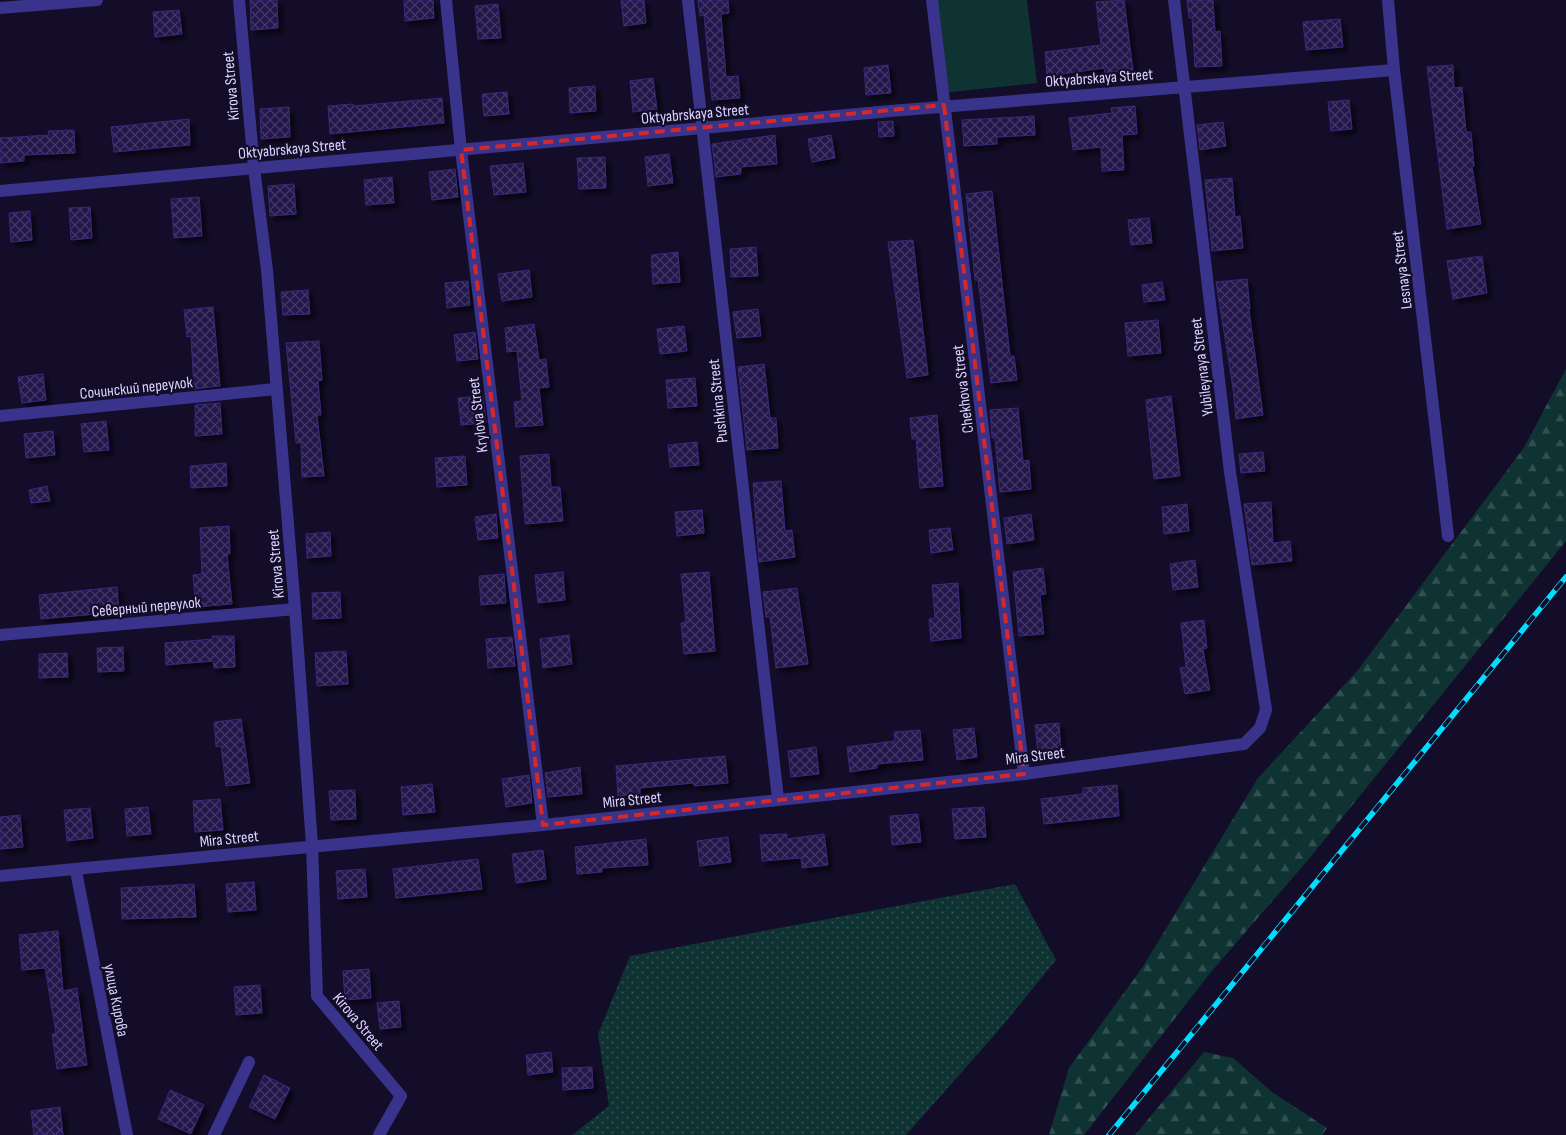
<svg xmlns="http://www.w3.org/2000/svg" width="1566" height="1135" font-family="'Sofia Sans Condensed',sans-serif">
<defs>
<pattern id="forest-firs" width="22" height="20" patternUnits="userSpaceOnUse" patternTransform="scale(1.25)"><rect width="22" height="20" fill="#0f3333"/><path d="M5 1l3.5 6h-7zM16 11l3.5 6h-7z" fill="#315052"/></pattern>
<pattern id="garden-dots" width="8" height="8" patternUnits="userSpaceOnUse" patternTransform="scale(1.25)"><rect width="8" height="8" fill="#0f3333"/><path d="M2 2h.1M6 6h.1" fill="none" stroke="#315052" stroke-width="1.8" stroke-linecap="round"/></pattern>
<pattern id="building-cross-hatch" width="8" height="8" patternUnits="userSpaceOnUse" patternTransform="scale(1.25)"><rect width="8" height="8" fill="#23174b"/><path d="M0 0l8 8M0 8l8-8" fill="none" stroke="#423866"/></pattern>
<filter id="shadow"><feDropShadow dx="4.5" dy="4.5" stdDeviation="2.5" flood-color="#0009"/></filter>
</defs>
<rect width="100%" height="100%" fill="#130d29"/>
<g fill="url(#forest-firs)">
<polygon points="1566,369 1566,541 1308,860 1211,972 1084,1135 1049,1135 1069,1068 1142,968 1258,778 1358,670 1523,449"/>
<polygon points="1204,1052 1233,1058 1272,1092 1327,1128 1322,1135 1135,1135"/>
</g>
<polygon fill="url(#garden-dots)" points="1015,884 1056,960 999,1030 906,1135 572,1135 609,1106 598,1034 630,956"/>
<polygon fill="#0f3333" points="933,0 1027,0 1037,83 943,93"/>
<g fill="url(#building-cross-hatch)" stroke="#3a277a" filter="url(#shadow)">
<polygon points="250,0 277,0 278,28 251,30"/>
<polygon points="404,0 433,0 434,18 405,21"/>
<polygon points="621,0 644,0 646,23 624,26"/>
<polygon points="698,0 728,0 729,13 721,14 726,77 738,76 740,98 712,100 704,15 700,16"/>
<polygon points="1124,0 1133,70 1105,73 1104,68 1047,76 1045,52 1101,45 1096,2"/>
<polygon points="1187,0 1213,0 1215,32 1220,31 1222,66 1195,67 1192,18 1189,18"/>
<polygon points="498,4 501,38 478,39 475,6"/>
<polygon points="179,10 182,34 155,37 153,12"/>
<polygon points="1340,19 1343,47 1306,50 1303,22"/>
<polygon points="888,65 891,93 866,95 864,68"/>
<polygon points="1453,65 1454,88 1462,87 1466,132 1471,132 1474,166 1472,166 1481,224 1447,229 1427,67"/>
<polygon points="653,78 657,109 633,112 630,81"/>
<polygon points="595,86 596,111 570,113 569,88"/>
<polygon points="507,92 509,114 484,116 482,94"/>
<polygon points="442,98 444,123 330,134 328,106 353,104 354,106"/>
<polygon points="1349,100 1352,129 1331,131 1328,102"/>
<polygon points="1135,106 1137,134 1122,135 1124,170 1102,171 1101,147 1073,150 1069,118 1112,113 1111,108"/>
<polygon points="289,107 290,137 261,139 260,109"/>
<polygon points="1034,116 1035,135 997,137 997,144 964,146 962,120"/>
<polygon points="189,119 190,145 114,152 111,127"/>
<polygon points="893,121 894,136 879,137 878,122"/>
<polygon points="1223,122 1226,146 1200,150 1197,125"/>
<polygon points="74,130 75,153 24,155 24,161 0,163 0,138 49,135 48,131"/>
<polygon points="775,135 777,164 741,167 741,174 716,177 712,144"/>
<polygon points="831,135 835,158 812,162 808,139"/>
<polygon points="669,154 673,183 648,186 645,157"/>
<polygon points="605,157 606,188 579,189 577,158"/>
<polygon points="523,163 526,192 494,195 490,166"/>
<polygon points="455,169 458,197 432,200 429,172"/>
<polygon points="392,177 394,203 366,205 364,180"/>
<polygon points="1232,178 1235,217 1240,216 1243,248 1212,251 1205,180"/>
<polygon points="294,184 296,214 270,216 268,186"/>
<polygon points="992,191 1010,356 1014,356 1017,380 991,383 978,280 975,280 966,194"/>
<polygon points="199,197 202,236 174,238 171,199"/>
<polygon points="90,207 92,238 71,240 69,208"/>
<polygon points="30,211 32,240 11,242 9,213"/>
<polygon points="1149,218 1152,243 1131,245 1128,220"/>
<polygon points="913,240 928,375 907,378 888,242"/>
<polygon points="756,247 758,276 731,277 730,249"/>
<polygon points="678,252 680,282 653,284 651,255"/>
<polygon points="1482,256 1487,293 1453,299 1447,261"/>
<polygon points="529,270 532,297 502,301 498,274"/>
<polygon points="1247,279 1250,309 1249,310 1263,415 1236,419 1233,388 1216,282"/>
<polygon points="468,281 470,305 447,308 445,283"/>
<polygon points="1162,282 1165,300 1144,302 1142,285"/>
<polygon points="308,290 310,314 283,315 281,292"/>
<polygon points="213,307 220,386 194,389 191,336 187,337 184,310"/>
<polygon points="758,309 761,336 737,338 733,312"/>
<polygon points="1158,320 1161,353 1128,356 1125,323"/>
<polygon points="534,324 539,360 546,359 549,387 539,388 543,425 516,427 514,402 522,401 517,351 507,352 505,328"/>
<polygon points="684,326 687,351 660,354 657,329"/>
<polygon points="475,332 478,359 457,361 454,335"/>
<polygon points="319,341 322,380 318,381 321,415 317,415 324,476 302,477 301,443 296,443 286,343"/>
<polygon points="764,364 770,418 776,418 778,448 747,450 738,367"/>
<polygon points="43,374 46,400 22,403 18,377"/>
<polygon points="695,378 697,406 668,408 666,380"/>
<polygon points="483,396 486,423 461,425 458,398"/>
<polygon points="1171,396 1180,476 1154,479 1146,400"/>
<polygon points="220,403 222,434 195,436 195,405"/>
<polygon points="1018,408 1023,461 1029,460 1031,489 1000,492 995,438 992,438 990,410"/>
<polygon points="937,415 943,486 920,488 916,439 912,439 910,418"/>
<polygon points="106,421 109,450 84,452 81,424"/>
<polygon points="53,431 55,455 26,458 24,434"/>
<polygon points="697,442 699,465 670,467 668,445"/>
<polygon points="1263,452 1265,471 1241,473 1239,454"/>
<polygon points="549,454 551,487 560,487 563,521 525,524 520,456"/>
<polygon points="465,456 467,485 437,487 435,458"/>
<polygon points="226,463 227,486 191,488 190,466"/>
<polygon points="781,481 785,531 792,530 795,557 759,562 753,483"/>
<polygon points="47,486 50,501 31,503 29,490"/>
<polygon points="1271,502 1273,543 1290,541 1292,561 1252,565 1244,504"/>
<polygon points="1187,504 1189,531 1164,534 1162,507"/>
<polygon points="702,510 704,533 677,536 675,512"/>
<polygon points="496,514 498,538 478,540 475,517"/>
<polygon points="1031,514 1034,540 1007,544 1004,518"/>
<polygon points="229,526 230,554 227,554 232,604 196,607 193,575 202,574 200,528"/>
<polygon points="950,528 953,550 931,553 929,530"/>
<polygon points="330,532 331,556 307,558 306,534"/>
<polygon points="1195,560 1198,587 1173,590 1170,564"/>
<polygon points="1043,568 1046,594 1040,595 1044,634 1019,636 1013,572"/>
<polygon points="563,572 565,600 538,603 535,575"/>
<polygon points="709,572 715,651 684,654 681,623 686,622 681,574"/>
<polygon points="504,574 506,603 481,605 479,576"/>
<polygon points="958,583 961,638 931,641 929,619 935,618 932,585"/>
<polygon points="117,587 119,612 41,619 39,595"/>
<polygon points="797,588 808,664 776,668 770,617 766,617 763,592"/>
<polygon points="340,592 341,618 313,619 312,593"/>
<polygon points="1204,620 1207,648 1203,649 1210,690 1185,694 1180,668 1186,667 1181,623"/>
<polygon points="569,635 572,664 543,668 540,639"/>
<polygon points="212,636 234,636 235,667 214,668 213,661 166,665 165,643 213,639"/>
<polygon points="512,637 515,666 488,668 486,639"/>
<polygon points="123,647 124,671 98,672 97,648"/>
<polygon points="346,651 348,684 317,686 315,653"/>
<polygon points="67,653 68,677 39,678 39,654"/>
<polygon points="241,719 250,783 226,786 221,746 216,747 214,722"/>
<polygon points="1059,723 1061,751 1038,753 1035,725"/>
<polygon points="974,728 977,757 957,760 953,730"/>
<polygon points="920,730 923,760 877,764 877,768 850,772 847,747 895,741 894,732"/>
<polygon points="816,747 819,774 791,777 788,751"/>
<polygon points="725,756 728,783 694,786 694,783 640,788 640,794 618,796 616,766"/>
<polygon points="580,767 582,794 548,797 545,773"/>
<polygon points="529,775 532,803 506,807 502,779"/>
<polygon points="432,784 435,812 403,815 401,787"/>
<polygon points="1117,785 1119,816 1044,824 1041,799 1083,794 1083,788"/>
<polygon points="355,790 356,819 331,820 329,791"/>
<polygon points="220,799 223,830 195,832 193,801"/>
<polygon points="148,807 151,834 127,836 125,809"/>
<polygon points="984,807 986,837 955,839 952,809"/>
<polygon points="90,808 93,838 67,841 64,810"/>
<polygon points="918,814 921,842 892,845 890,816"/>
<polygon points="20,815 23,847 0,849 0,817"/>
<polygon points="787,834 787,839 824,834 828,865 802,868 801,858 762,861 760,835"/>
<polygon points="728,837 731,862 700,866 697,841"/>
<polygon points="646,839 648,865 602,868 602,872 577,874 575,847"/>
<polygon points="543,850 546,879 516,883 512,854"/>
<polygon points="478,859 482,889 396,898 393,869"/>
<polygon points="365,869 367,897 338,899 336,871"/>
<polygon points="254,882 256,910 228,912 226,884"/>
<polygon points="194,884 196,917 122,919 121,888"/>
<polygon points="58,931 63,991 77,988 87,1065 57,1069 52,1034 56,1033 45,968 22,970 19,935"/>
<polygon points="369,969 371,998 345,1000 343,971"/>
<polygon points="260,985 262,1013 236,1015 234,987"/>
<polygon points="399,1001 401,1027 380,1029 377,1003"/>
<polygon points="551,1052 553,1072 528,1075 526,1055"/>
<polygon points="592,1067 593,1088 563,1090 562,1068"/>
<polygon points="264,1075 290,1088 275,1119 249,1107"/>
<polygon points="170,1090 204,1105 191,1134 158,1119"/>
<polygon points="60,1107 63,1135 34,1135 31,1111"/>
</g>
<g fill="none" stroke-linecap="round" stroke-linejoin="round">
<g stroke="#3a338c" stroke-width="12">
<polyline points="239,0 254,168 267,270 295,609 312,845 317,996 401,1096 379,1135"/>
<polyline points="446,0 461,150 543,825"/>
<polyline points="688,0 778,799"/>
<polyline points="932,0 1024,774"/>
<polyline points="1388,0 1394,70 1448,536"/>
<polyline points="0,8 97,0"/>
<path d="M0 191C464 148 929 106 1394 70"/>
<polyline points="0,416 276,389"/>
<polyline points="0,635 295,609"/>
<polyline points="76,871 127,1135"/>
<polyline points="0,876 543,825 1024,774 1244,744 1260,728 1266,710 1230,472 1174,0"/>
<polyline points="214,1135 249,1062"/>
</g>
<defs>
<polyline id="rail" points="1109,1135 1566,577"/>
</defs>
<use href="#rail" stroke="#01ddff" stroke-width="5.5"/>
<use href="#rail" stroke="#130d29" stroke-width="4" stroke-dasharray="11" stroke-linecap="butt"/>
</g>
<path fill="none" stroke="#d62828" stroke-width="4" stroke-dasharray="10 6" stroke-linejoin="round" d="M944 105 1024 774 543 825 461 150Z"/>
<g text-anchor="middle" stroke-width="4.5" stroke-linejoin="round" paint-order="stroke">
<g font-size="16" fill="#dbd5ff" stroke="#130d29">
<text transform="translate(1099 77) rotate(-4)" y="6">Oktyabrskaya Street</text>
<text transform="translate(230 86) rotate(-95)" y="6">Kirova Street</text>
<text transform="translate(695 113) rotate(-5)" y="6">Oktyabrskaya Street</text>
<text transform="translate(292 148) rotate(-5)" y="6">Oktyabrskaya Street</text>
<text transform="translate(1401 270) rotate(-97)" y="6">Lesnaya Street</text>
<text transform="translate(1201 367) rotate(-97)" y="6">Yubileynaya Street</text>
<text transform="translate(136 387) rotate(-6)" y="6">Сочинский переулок</text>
<text transform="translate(962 389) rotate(-97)" y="6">Chekhova Street</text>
<text transform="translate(717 401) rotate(-96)" y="6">Pushkina Street</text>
<text transform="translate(477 415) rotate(-97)" y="6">Krylova Street</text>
<text transform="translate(275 564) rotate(-95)" y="6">Kirova Street</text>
<text transform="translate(146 606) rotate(-5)" y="6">Северный переулок</text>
<text transform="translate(1035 755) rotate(-7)" y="6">Mira Street</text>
<text transform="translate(632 799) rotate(-6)" y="6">Mira Street</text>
<text transform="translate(229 838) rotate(-6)" y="6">Mira Street</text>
<text transform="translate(117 1000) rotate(79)" y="6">улица Кирова</text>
<text transform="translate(359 1021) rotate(50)" y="6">Kirova Street</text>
</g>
</g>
</svg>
